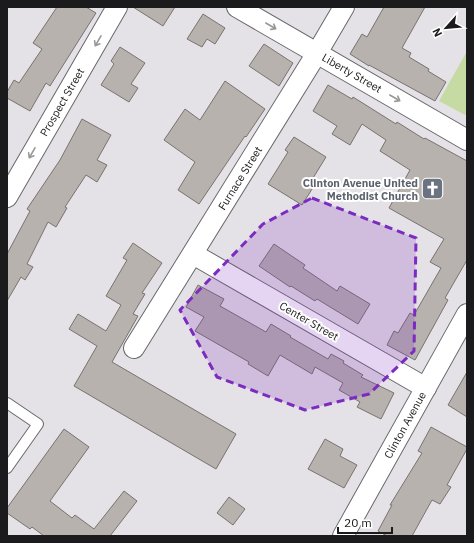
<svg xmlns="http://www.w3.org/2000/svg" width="474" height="543" font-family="'IBM Plex Sans',sans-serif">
<rect width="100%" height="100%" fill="#e5e2e7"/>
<polygon fill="#c6daa4" points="467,51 467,112 465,115 439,101"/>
<g fill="#b7b2ae" stroke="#787370">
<polygon points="57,7 86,7 96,13 50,86 46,83 30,111 7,98 7,92 14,80 19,83 42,49 33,43"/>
<polygon points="133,7 175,7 163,26"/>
<polygon points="384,7 425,7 402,48 411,53 409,57 429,69 428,71 446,82 435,101 369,65 369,66 350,54 362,34 367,37"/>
<polygon points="203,14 225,28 215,44 207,39 202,47 187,39"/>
<polygon points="264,44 293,63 279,86 249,66"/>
<polygon points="120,47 145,63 131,84 138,88 129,102 101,85 114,64 111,61"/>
<polygon points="225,81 265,109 246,137 245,136 199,204 178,190 195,162 164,140 185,109 200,120"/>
<polygon points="328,85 352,99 353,97 396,124 397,122 424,139 425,138 467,161 467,260 445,298 448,300 415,360 387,345 394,331 398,333 410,313 414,315 441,268 430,262 444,239 389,208 410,170 380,151 386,140 362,124 350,145 332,134 337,126 313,111"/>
<polygon points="82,119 111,135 97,160 107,165 97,182 86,175 65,207 67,208 56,227 48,222 27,264 33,267 25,280 21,277 7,301 7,254 30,211 27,209 60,160"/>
<polygon points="294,137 326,157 310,183 314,186 302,205 268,184 288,152 285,150"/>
<polygon points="133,243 162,263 142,293 145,294 133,314 138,316 112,362 236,434 216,469 74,386 97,346 69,329 78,314 106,331 121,305 106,296 127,260 123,258"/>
<polygon points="274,244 305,265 303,268 337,291 340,286 370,304 358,324 317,299 315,301 291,286 290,287 259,266"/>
<polygon points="198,285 224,299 220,306 266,332 271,324 291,336 290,337 328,359 331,354 344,361 343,363 363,375 361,377 394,393 381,419 357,407 360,402 339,390 343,383 315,367 312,374 280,355 268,376 248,364 249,362 195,331 204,317 186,307"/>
<polygon points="467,372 467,417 448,405"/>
<polygon points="431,427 467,447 467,449 447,485 451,487 440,504 432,500 412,536 387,536 378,531 392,505 390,505 422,453 418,451"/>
<polygon points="64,429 89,447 50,501 72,518 75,515 94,529 124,491 137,501 110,536 44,536 32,527 30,529 7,513 7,508"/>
<polygon points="325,439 343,449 340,456 357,465 344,488 308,469"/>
<polygon points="229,497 245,509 233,525 217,513"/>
</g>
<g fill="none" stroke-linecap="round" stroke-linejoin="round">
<defs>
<polyline id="service" points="7,403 38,424 7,468"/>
<g id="minor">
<polyline points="237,7 467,140"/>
<polyline points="7,197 117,7"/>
<polyline points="193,254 426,388"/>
<polyline points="134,348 317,53 344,7"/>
<polyline points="343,536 467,314"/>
</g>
</defs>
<use href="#service" stroke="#6a686c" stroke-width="12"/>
<use href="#minor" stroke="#6a686c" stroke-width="22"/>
<use href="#service" stroke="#fff" stroke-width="10"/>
<use href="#minor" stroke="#fff" stroke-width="20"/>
</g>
<defs><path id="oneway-shaft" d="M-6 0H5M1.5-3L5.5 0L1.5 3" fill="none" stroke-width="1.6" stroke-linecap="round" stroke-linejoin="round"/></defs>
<g stroke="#989899">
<use href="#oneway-shaft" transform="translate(271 26) rotate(30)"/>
<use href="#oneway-shaft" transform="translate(98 41) rotate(120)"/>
<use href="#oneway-shaft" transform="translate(395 98) rotate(30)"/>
<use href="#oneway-shaft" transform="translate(32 153) rotate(120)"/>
</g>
<path fill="#7b2cbf" fill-opacity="0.2" stroke="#7b2cbf" stroke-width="3" stroke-dasharray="8 5" stroke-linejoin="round" d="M312 198 416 238 414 351 369 394 305 410 217 377 180 310 263 224Z"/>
<defs>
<symbol id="church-square" viewBox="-11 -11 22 22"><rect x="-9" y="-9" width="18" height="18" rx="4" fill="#6b7280" stroke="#fff"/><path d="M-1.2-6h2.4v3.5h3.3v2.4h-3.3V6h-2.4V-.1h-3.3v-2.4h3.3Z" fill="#fff"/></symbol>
</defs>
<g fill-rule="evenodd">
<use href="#church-square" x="420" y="176" width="25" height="25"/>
</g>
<g text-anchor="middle" stroke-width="4" stroke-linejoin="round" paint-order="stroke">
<g font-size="11" fill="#1b1a1c" stroke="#fff">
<text transform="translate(352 73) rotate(30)" y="4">Liberty Street</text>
<text transform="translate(62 102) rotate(-60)" y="4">Prospect Street</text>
<text transform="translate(240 178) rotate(-58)" y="4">Furnace Street</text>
<text transform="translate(309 321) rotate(30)" y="4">Center Street</text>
<text transform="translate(405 425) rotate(-61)" y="4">Clinton Avenue</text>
</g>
<g font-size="11" font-weight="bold" fill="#5b616d" stroke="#fff" text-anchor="end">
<text x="418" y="187">Clinton Avenue United<tspan x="418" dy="13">Methodist Church</tspan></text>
</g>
</g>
<rect width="474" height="543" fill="none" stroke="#1b1a1c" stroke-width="16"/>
<g transform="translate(446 28) rotate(243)" stroke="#ffffff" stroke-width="3" paint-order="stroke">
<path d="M0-3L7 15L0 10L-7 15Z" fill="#1b1a1c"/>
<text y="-6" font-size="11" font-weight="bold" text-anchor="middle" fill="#1b1a1c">N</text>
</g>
<path d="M338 527v6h54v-6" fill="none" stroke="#1b1a1c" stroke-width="2"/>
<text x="344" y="527" font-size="12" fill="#1b1a1c" stroke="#ffffff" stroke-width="3" paint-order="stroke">20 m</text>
</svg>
